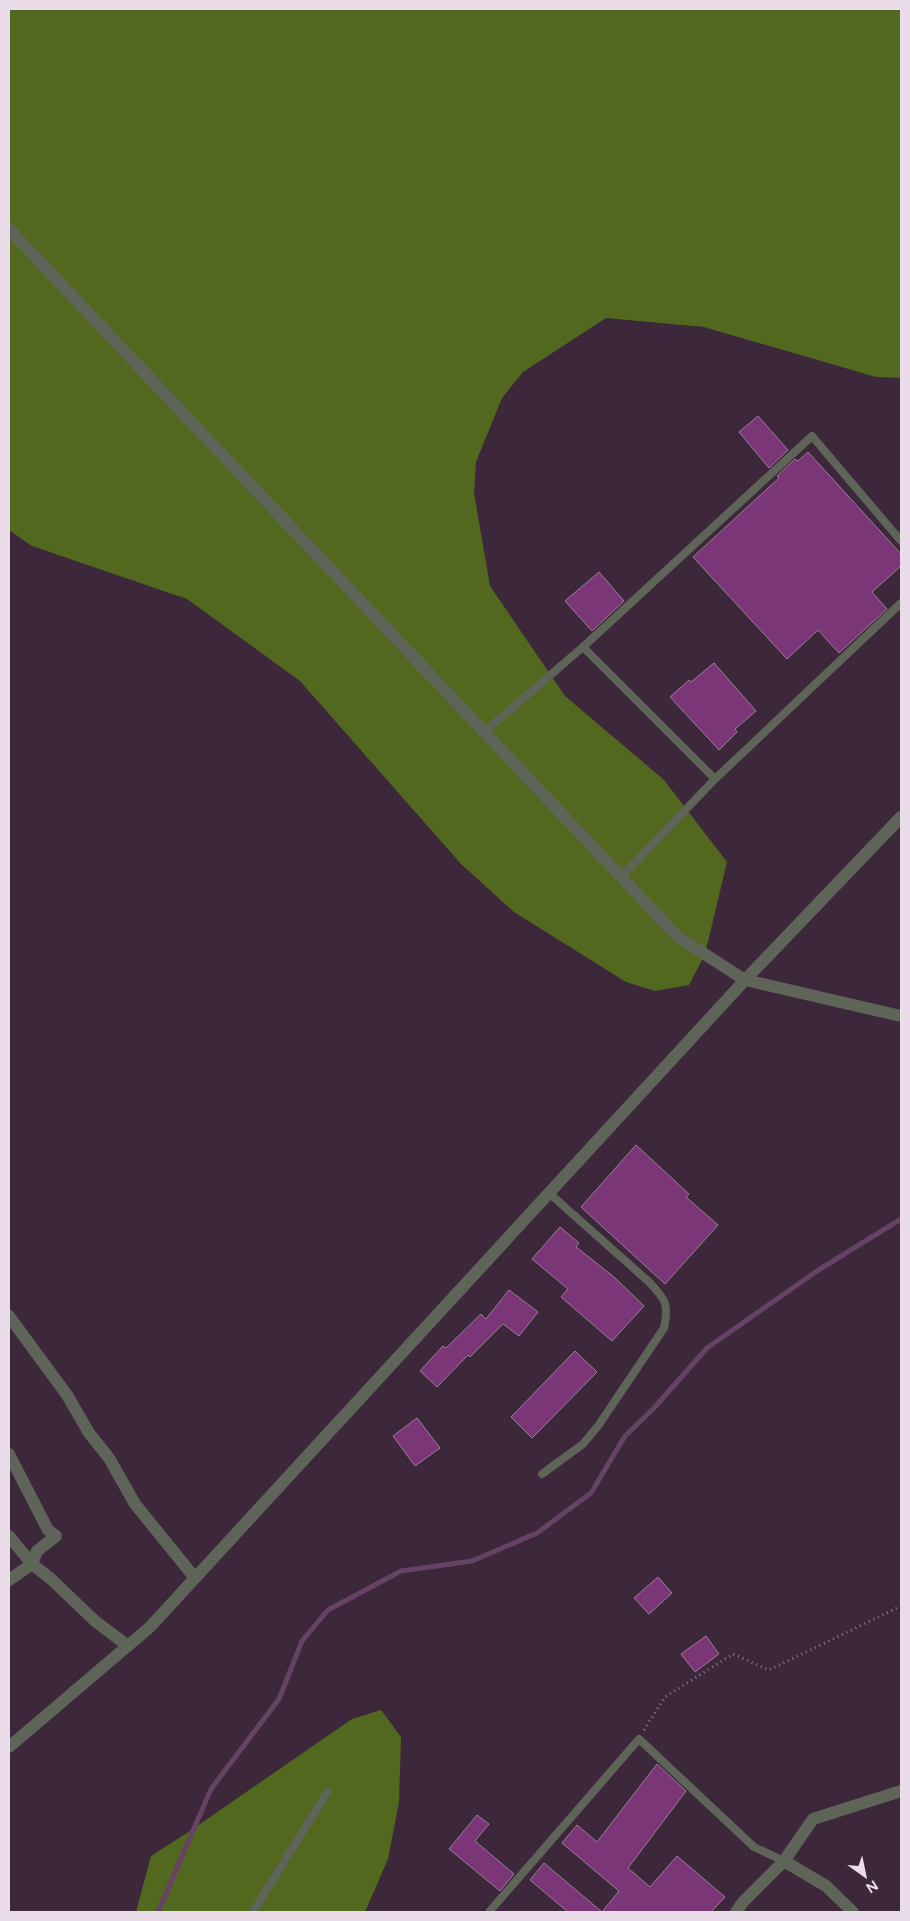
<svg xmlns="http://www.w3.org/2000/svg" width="910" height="1921" font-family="Figtree,sans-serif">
<rect width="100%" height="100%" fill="#3d283b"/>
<g fill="#53681f">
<polygon points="9,9 901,9 901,378 876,377 704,327 606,318 523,372 502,398 476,462 474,493 490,586 565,696 664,780 727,862 705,954 689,985 655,991 626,982 514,912 461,864 300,681 187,599 32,546 9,530"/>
<polygon points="381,1710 401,1737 399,1802 388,1859 365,1912 136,1912 151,1856 187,1833 352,1719"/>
</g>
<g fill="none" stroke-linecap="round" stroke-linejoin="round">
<polyline stroke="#664265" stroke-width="5" points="158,1912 211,1789 279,1699 302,1641 328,1610 401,1571 472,1561 537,1533 591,1493 625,1436 654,1408 707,1348 817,1271 901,1219"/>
</g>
<g fill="#7a3676" stroke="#987f96">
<polygon points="758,416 788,450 769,468 739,432"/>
<polygon points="808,452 901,554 901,566 872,592 887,609 839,653 818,630 787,659 693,557 779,478 777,476 795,459 798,461"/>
<polygon points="599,572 624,601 592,631 565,601"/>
<polygon points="714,663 756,711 735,729 737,732 719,750 670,697 689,680 691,682"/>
<polygon points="636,1145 689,1194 686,1197 718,1225 665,1284 581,1207"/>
<polygon points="560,1227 579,1243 576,1247 614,1277 644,1306 612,1341 561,1297 568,1289 532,1259"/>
<polygon points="509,1290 538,1312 519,1336 503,1324 470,1357 468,1355 437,1387 420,1371 443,1346 446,1348 481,1314 486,1319"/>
<polygon points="575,1351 597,1372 532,1438 511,1417"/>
<polygon points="417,1418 440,1448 415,1466 393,1436"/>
<polygon points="658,1577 672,1593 649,1614 634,1598"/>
<polygon points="706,1636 719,1654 695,1672 681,1654"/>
<polygon points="657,1764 686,1791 628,1868 650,1887 677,1856 725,1897 711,1912 568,1912 530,1880 544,1863 602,1912 619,1891 562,1843 577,1825 597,1842"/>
<polygon points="477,1815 489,1824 475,1841 514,1874 500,1891 449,1849"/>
</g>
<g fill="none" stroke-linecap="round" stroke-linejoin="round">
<polyline stroke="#8a7888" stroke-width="3" stroke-dasharray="1 4" stroke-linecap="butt" points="644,1730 665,1697 733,1654 769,1670 901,1606"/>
<g stroke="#5f6458" stroke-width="8">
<polyline points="901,541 812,436 583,647 715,779 901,603"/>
<polyline points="484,732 583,647"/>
<polyline points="621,877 715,779"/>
<path d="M542 1474 583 1444 598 1426 664 1328C669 1304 666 1300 649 1282L549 1193"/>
<polyline points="253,1912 328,1791"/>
<polyline points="489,1912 639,1739 754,1847 784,1861"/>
</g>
<g stroke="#5f6458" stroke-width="12">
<polyline points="9,229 678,937 745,980 901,1016"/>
<polyline points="9,1316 67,1395 89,1433 109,1458 135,1504 195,1578"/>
<polyline points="9,1454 48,1530 56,1536 37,1551 32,1564 51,1579 95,1621 128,1646"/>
<polyline points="9,1536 32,1564 9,1580"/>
<polyline points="9,1747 150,1627 745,980 901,817"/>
<polyline points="784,1861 826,1886 853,1912"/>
<polyline points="736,1912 743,1902 784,1861 813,1819 901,1791"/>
</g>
</g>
<rect width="910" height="1921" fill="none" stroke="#eadce8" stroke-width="20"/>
<g transform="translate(865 1876) rotate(147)" stroke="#3d283b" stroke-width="4" paint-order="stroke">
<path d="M0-4L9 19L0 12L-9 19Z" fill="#eadce8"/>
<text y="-8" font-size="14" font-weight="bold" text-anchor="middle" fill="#eadce8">N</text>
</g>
</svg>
